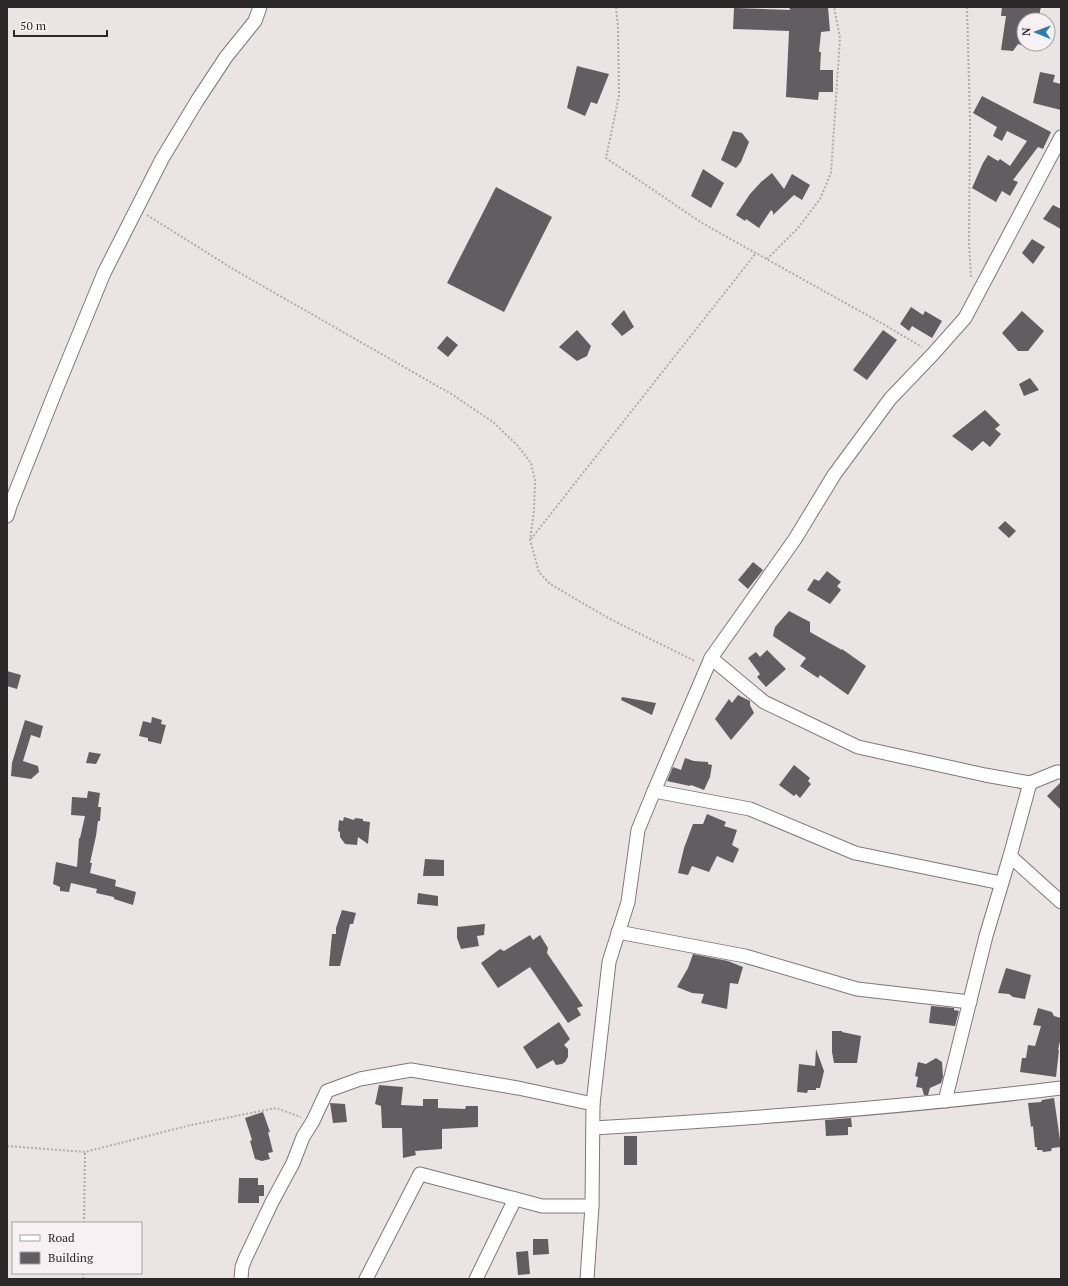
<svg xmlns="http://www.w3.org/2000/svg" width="1068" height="1286" font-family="'PT Serif',serif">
<rect width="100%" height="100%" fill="#ebe4e5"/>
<g fill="#625d60">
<polygon points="789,7 828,7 830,31 821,32 819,52 821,52 820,70 833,70 833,92 819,92 818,100 786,97 789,31 733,29 734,8 790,10"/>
<polygon points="1002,7 1041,7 1038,20 1024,20 1024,46 1018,44 1013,51 1001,50 1006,16 1001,16"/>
<polygon points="577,66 609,74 597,104 591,102 585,116 567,108"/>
<polygon points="1040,72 1055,75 1053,82 1061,84 1061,110 1033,103"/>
<polygon points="982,96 1051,132 1043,149 1038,147 1013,180 1018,182 1010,196 1002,191 996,202 972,188 983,163 988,155 998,161 1000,159 1010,166 1027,141 1007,131 1002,141 993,136 997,127 973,113"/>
<polygon points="733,131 742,133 749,142 741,162 736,168 721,160"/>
<polygon points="703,169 724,183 711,208 691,196"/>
<polygon points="772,173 784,189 792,174 810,185 802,200 794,195 773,215 773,212 771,210 759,228 746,219 745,221 736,215 750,194 761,182"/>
<polygon points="496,187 552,217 504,312 447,283"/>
<polygon points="1053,205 1061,209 1061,229 1043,219"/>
<polygon points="1032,239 1045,247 1033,264 1022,253"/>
<polygon points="911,307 923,315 925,311 942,321 932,338 912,326 909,331 900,324"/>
<polygon points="624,310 634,327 622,336 611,324"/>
<polygon points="1022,311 1044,331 1028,351 1018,351 1002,333"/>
<polygon points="577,330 591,346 587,356 577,361 559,347"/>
<polygon points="883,330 897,340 867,380 853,370"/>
<polygon points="447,336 458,345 448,357 437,348"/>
<polygon points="1030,378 1039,390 1024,396 1019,384"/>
<polygon points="985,410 1000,425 995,429 1001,434 990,447 983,441 972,451 952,436"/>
<polygon points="1005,521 1016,531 1009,538 998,528"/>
<polygon points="753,562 763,570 748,589 738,580"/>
<polygon points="827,571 841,582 837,586 841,590 830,604 807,590 814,579 819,581"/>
<polygon points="789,611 810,622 810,632 842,650 842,649 866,666 848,695 820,675 818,678 800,666 806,658 773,636 775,627"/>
<polygon points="767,650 786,669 766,687 757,677 760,674 748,658 756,652 760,657"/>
<polygon points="7,671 21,675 17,689 7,686"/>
<polygon points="738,695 750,701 750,705 754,713 731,740 715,719 729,699 732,703"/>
<polygon points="622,697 656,703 652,715 621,700"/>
<polygon points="152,717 162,720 161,724 166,725 161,744 148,741 148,738 139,736 143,721 151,723"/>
<polygon points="25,720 43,726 40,738 31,735 23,761 38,766 39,772 31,779 11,776 12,763"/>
<polygon points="89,752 101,754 96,764 86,763"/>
<polygon points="685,758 694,761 708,762 708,764 712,765 710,777 704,790 691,785 690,786 667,781 673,767 681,770"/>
<polygon points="794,765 810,778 808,781 811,784 800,798 796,794 794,796 779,785"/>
<polygon points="1061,782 1061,810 1047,796"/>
<polygon points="88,791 100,793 98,807 101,807 100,821 98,821 96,836 90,863 92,863 90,873 116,880 115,886 136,892 133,905 114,899 114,897 96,893 97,889 71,883 69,892 60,891 60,887 53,884 56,862 77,867 79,838 80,838 85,816 71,815 72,797 87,798"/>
<polygon points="707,814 726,822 724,826 737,830 732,845 739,849 733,863 717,856 709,872 692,866 688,875 678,873 684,848 693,824 703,824"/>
<polygon points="344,817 354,820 355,818 363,819 363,821 370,822 368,844 358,837 357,845 345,844 340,837 340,832 338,831 339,820 343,821"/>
<polygon points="425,859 444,860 444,876 423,876"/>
<polygon points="418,893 438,896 438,906 417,904"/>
<polygon points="342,910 356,913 353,924 350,924 340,966 329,966 332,934 336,934 336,928"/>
<polygon points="485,924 484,935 477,936 479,946 461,949 457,938 457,927"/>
<polygon points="530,935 533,940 540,935 548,948 547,953 583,1006 577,1008 581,1015 568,1023 530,967 498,988 481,963 500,949 504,951"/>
<polygon points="693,954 728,961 743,967 738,984 730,983 727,1009 701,1003 704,994 692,993 677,987 688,968"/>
<polygon points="1006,968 1031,975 1025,999 1013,997 1009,994 998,993"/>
<polygon points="931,1006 954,1008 954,1010 959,1011 955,1026 929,1023"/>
<polygon points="1038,1008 1052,1012 1054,1016 1061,1018 1061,1037 1058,1050 1059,1050 1056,1077 1020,1072 1022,1058 1026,1058 1028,1045 1035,1046 1041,1026 1033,1025"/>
<polygon points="559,1022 570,1039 564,1045 568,1049 568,1057 565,1062 562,1064 556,1065 553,1060 537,1069 523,1047"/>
<polygon points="832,1031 842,1031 842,1032 861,1036 857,1063 834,1063 832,1052"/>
<polygon points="816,1049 824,1071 820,1088 816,1088 816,1090 808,1090 807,1093 797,1092 799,1064 815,1066"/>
<polygon points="936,1058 942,1062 943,1077 941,1083 930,1088 928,1095 924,1095 922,1088 916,1087 918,1077 915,1076 918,1062 926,1064"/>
<polygon points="379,1085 403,1087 401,1105 423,1106 423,1099 438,1099 438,1108 465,1109 466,1106 478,1106 478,1127 442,1129 442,1149 415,1151 416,1155 403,1158 402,1128 382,1128 381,1106 375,1104"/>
<polygon points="1054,1098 1061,1147 1052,1148 1051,1151 1043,1152 1042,1150 1037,1150 1037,1147 1035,1147 1033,1126 1031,1127 1028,1103 1041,1102 1042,1100"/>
<polygon points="330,1103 345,1104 347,1122 333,1123"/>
<polygon points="263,1112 270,1132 268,1132 273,1152 268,1153 270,1159 262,1161 255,1159 250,1141 252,1140 245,1118"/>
<polygon points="851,1118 852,1127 848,1127 848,1135 826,1136 825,1120"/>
<rect x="624" y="1136" width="13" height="29"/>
<polygon points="239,1178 258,1178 258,1185 264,1185 264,1196 259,1196 259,1203 238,1203"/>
<polygon points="533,1239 548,1239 549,1254 533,1255"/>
<polygon points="528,1251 530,1274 518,1275 516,1252"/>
</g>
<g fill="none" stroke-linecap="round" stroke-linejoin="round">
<defs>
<g id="street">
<polyline points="7,516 10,506 56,390 104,273 162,159 197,101 226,57 255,21 260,7"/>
<polyline points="711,658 764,702 858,747 985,775 1030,783 1057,772 1061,772"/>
<polyline points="654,791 750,809 855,853 1001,883"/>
<polyline points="1010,856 1061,902"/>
<polyline points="618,932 745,956 857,989 970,1002"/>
<polyline points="945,1101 986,936 1010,856 1030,783"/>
<path d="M593 1128C749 1119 906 1107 1061 1088"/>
<polyline points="241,1279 242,1267 245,1259 272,1202 293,1163 303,1137 313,1121 327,1091 360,1079 411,1070 518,1088 593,1104"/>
<polyline points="366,1279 420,1174 542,1206 592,1206"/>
<polyline points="476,1279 515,1199"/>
<polyline points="587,1279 592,1206 593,1104 609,962 628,902 638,830 654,791 711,658 795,539 834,475 890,399 933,354 965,318 1061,137"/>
</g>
</defs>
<use href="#street" stroke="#7f787a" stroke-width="15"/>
<g stroke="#b1abac" stroke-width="2" stroke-dasharray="2 2" stroke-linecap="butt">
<polyline points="616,7 618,27 619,96 606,158 702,223 883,324 922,347"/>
<polyline points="967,7 970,120 969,242 971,278"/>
<polyline points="147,215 233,269 453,395 493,422 518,446 531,463 535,480 534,511 530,540 539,572 550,584 610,619 695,661"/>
<polyline points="767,259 798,228 820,199 831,173 840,38 834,7"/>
<polyline points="531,539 756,253"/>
<polyline points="7,1146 85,1152 191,1125 276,1108 301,1117"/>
<polyline points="84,1223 85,1152"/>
<polyline points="83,1279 83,1273"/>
</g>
<use href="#street" stroke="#fff" stroke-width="13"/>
</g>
<rect width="1068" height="1286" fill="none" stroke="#2b2829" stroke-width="16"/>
<rect x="12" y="1222" width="130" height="52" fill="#f8f1f3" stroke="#a6a1a2"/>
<rect x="20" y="1235" width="20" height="6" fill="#ffffff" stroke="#a6a1a2"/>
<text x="48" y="1242" font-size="12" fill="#2b2829">Road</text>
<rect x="20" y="1252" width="20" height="12" fill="#625d60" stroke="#a6a1a2"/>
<text x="48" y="1262" font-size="12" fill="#2b2829">Building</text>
<g transform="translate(1036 32) rotate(271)"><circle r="19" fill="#f8f1f3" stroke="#a6a1a2"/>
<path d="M0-3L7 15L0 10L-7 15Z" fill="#2a7dad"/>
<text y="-6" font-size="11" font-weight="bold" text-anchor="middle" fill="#2b2829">N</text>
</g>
<path d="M14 30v6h93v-6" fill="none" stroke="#2b2829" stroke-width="2"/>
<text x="20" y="30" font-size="12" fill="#2b2829" stroke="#f8f1f3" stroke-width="3" paint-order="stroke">50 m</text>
</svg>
